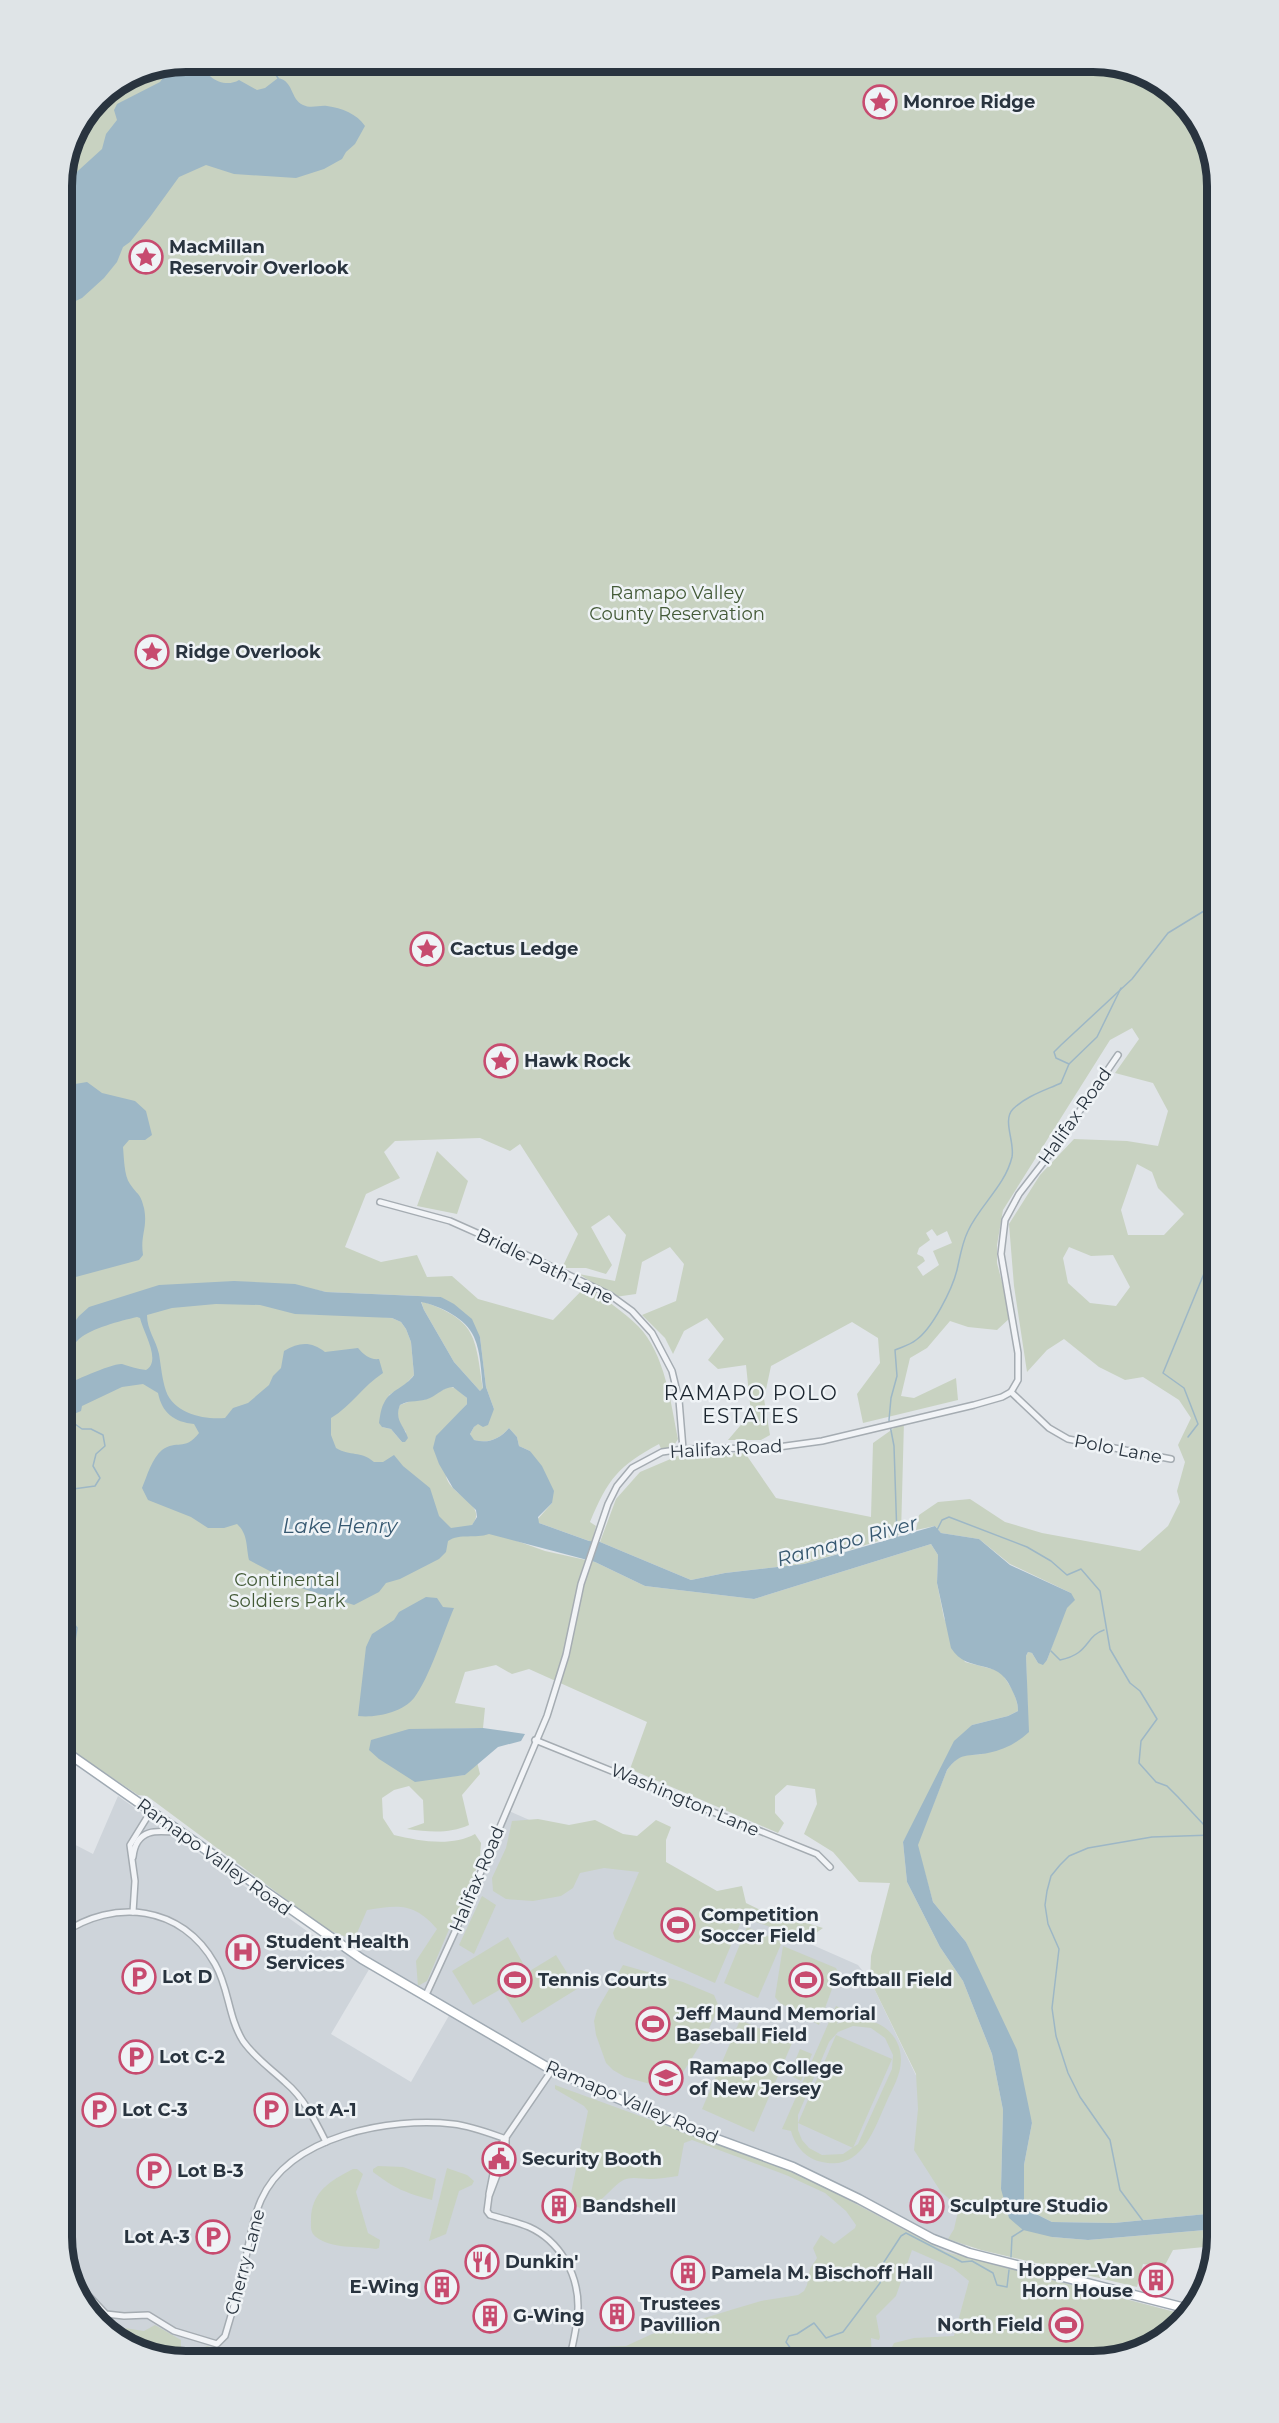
<svg xmlns="http://www.w3.org/2000/svg" width="1279" height="2423" font-family="Montserrat,sans-serif">
<rect width="100%" height="100%" fill="#e0e4e8"/>
<path fill="#ced4da" fill-rule="evenodd" d="M118 1796 321 1941 356 1857 467 1915 509 1811 858 1965 870 1980 978 2204 962 2256 1186 2315 1141 2352 1093 2361H178L116 2340 71 2285 62 2237V1838L93 1854ZM371 1966 451 2012 411 2082 331 2034Z"/>
<g fill="#c8d2c1" fill-rule="evenodd">
<path d="M186 62H1102L1163 83 1208 138 1217 186V2213L1114 2223 1052 2222 1024 2208V2165L1032 2123 966 1942 933 1902 917 1845 947 1770C963 1747 971 1759 989 1752 1003 1747 1016 1738 1028 1732L1026 1656 1028 1652 1032 1653 1038 1663 1047 1660 1071 1593 1010 1564 979 1539 941 1533 935 1526 916 1530 919 1515 938 1502 970 1499 1005 1522 1042 1533 1140 1551 1168 1526 1180 1502 1177 1491 1185 1462 1178 1445 1191 1418 1179 1400 1143 1377 1125 1380 1099 1367 1064 1339 1047 1350 1027 1372 1014 1286 1009 1224 1040 1175 1074 1139 1127 1141 1158 1146 1168 1111 1153 1083 1115 1073 1139 1039 1132 1028 1110 1040 1003 1210 997 1245V1263L1011 1317 997 1330 968 1327 950 1321 927 1348 910 1358 901 1396 914 1398 956 1378 958 1400 863 1423 857 1394 880 1363 878 1338 852 1322 771 1366 764 1399 770 1435 761 1440H728L751 1413 746 1365 718 1369 708 1360 724 1339 707 1318 684 1331 673 1354 665 1338 642 1315 676 1301 684 1264 670 1247 642 1262 636 1294 615 1297 579 1274 615 1281 626 1235 609 1215 591 1227 612 1265 606 1274 586 1268H562L578 1234 520 1144 510 1151 480 1138 395 1141 384 1152 400 1178 366 1194 345 1247 381 1262 417 1255 427 1277 452 1276 478 1299 553 1320 587 1285C604 1299 623 1311 638 1326 665 1353 671 1404 678 1439L673 1447 662 1451 659 1444C618 1466 608 1479 590 1522L596 1526 592 1542 539 1523 537 1520 552 1503 530 1451 519 1446 517 1437 509 1428C500 1439 488 1444 473 1440L470 1434 474 1427 494 1409 486 1387 480 1337 441 1297 326 1292 312 1289 302 1314 375 1316 392 1318 401 1322 406 1329 411 1342 414 1375 403 1387 389 1395 382 1427 391 1429 402 1442 406 1432C399 1423 395 1416 400 1405L416 1399 424 1400 448 1387C456 1386 461 1393 467 1398V1404L446 1427C446 1442 443 1460 446 1476 449 1495 489 1504 472 1525L545 1551 595 1562 645 1586 754 1599 931 1544 938 1555 937 1583 944 1618 965 1662 1000 1671C1008 1683 1018 1695 1018 1711L1008 1716 972 1725 903 1842 907 1882 940 1947 963 1981 992 2054 1003 2110 1001 2189 1052 2237 1088 2240 1217 2229 1215 2246 1173 2250 1164 2267 1143 2264 1137 2287 981 2250 948 2239 954 2229 959 2207 941 2192 914 2150 918 2109 916 2074 870 1980 871 1956 890 1883 859 1882 833 1852 804 1834 817 1804 815 1789 787 1785 775 1796V1813L784 1823 778 1833 630 1769 647 1722 529 1669 512 1674 496 1665 465 1672 455 1703 485 1708 483 1728 408 1730 444 1777 465 1775 477 1762 480 1774 462 1795 469 1825C449 1834 429 1832 407 1829L424 1823 423 1800 409 1786 394 1790 382 1798 383 1818 394 1835C419 1841 452 1847 475 1834L481 1843 480 1856 470 1889 453 1920 427 1981 418 1986 416 1961 437 1929C414 1902 398 1905 367 1910L354 1940 326 1929 147 1796 138 1795 62 1744V178L74 131 98 98 138 71ZM1137 1164 1152 1172 1158 1188 1184 1214 1164 1235H1128L1121 1210ZM932 1229 937 1236 947 1231 952 1243 933 1251 939 1265 923 1276 917 1267 925 1261 923 1257 917 1254 919 1248 930 1240 926 1233ZM1069 1247 1091 1256 1113 1255 1130 1287 1116 1306 1090 1303 1068 1283 1063 1258Z"/>
<polygon points="437,1151 468,1181 457,1214 417,1206"/>
<path d="M421 1301C477 1320 475 1336 483 1389L480 1391 454 1362 424 1310Z"/>
<polygon points="904,1421 901,1534 804,1564 725,1573 691,1580 600,1542 616,1499 640,1472 680,1455 745,1453 776,1498 871,1517 873,1443"/>
<polygon points="538,1819 569,1825 595,1820 623,1834 637,1836 656,1820 671,1827 666,1840 666,1862 717,1891 742,1886 746,1903 783,1921 807,1923 823,1928 806,1940 743,1917 715,1983 615,1939 613,1933 639,1872 604,1868 580,1873 573,1888 561,1896 533,1901 506,1899 493,1891 492,1878 506,1848 512,1821"/>
<polygon points="482,1896 496,1905 474,1954 459,1945"/>
<polygon points="747,1927 782,1942 758,1998 724,1983"/>
<polygon points="508,1937 528,1972 556,1955 577,1989 522,2023 501,1989 473,2005 452,1971"/>
<polygon points="783,1946 836,1968 838,1972 819,2025 780,2003 775,1997"/>
<polygon points="623,1965 683,1982 714,1995 719,2007 705,2037 672,2090 625,2077 613,2070 606,2063 596,2035 594,2021 597,2010"/>
<path d="M836 2006 843 2009 837 2024C864 2011 901 2026 901 2060 901 2075 892 2089 886 2103 873 2132 861 2171 822 2162 806 2159 795 2146 791 2131L782 2129ZM853 2026 871 2028 885 2038 893 2055 892 2069 858 2144 843 2154 822 2155 809 2148 802 2140 798 2130V2115L829 2042 838 2032Z"/>
<polygon points="740,2020 792,2043 754,2132 702,2109"/>
<polygon points="836,2035 892,2059 853,2148 798,2123"/>
<polygon points="800,2049 812,2054 801,2081 789,2075"/>
<path d="M555 2085 788 2170 826 2188 946 2252 1186 2315 1141 2352 1094 2361H891V2349L894 2343 914 2338 954 2336 969 2281 953 2268 912 2250 896 2296 876 2316 880 2337 879 2340 871 2338 872 2361H576L578 2348 626 2346 652 2334 734 2309 761 2301 798 2295 804 2291 807 2285 810 2269 817 2258 813 2248 821 2235 834 2244 855 2228 856 2225 846 2211 825 2193 786 2175 692 2140 684 2143 678 2176C669 2177 659 2179 650 2179 642 2179 634 2177 626 2179 612 2182 587 2229 570 2198L588 2111 584 2106 555 2089Z"/>
<path d="M378 2166 403 2167 436 2179 432 2200C403 2192 396 2189 373 2172V2169Z"/>
<polygon points="447,2168 467,2175 474,2181 472,2185 459,2191 446,2234 429,2241"/>
<path d="M353 2169H357L363 2174 356 2192 368 2233 380 2240 379 2248 376 2249C358 2246 331 2249 316 2237 310 2233 311 2226 311 2220 311 2192 330 2181 353 2169Z"/>
<polygon points="104,2325 144,2331 155,2325 181,2340 181,2361 116,2340"/>
<polygon points="207,2346 222,2351 226,2348 233,2355 231,2361 195,2361 201,2349"/>
</g>
<g fill="#9db7c6" fill-rule="evenodd">
<path d="M186 62H200C205 77 224 89 239 80L257 90 265 88 278 78C294 81 290 99 303 105 311 109 319 105 327 106 342 108 357 114 365 126L355 144 346 152 342 159 324 169 296 178 234 174 206 165 179 177 150 217 130 242 123 247 117 262 104 278 82 298 67 305 62 310V194L69 179 102 149 106 134 117 120 114 110 117 104 160 82 173 64Z"/>
<path d="M62 1080 75 1084 87 1082 102 1093 135 1101 146 1111 152 1135 145 1140H129L123 1147C124 1157 124 1176 130 1184 138 1196 140 1192 144 1208 148 1228 140 1235 143 1255L139 1260 72 1278 62 1286Z"/>
<path d="M234 1281 295 1284 326 1292 441 1297 454 1304 472 1319 480 1337 486 1387 494 1409 488 1425 483 1427 478 1424 474 1427 470 1434 474 1440C488 1444 500 1439 509 1428L517 1437 519 1446 530 1451 542 1466 554 1491 552 1503 538 1517 539 1523 589 1541 600 1542 691 1580 725 1573 804 1564 935 1526 941 1533 979 1539 1010 1565 1071 1593 1075 1600 1067 1608 1047 1660 1043 1665 1038 1663 1032 1653 1028 1652 1026 1656 1029 1732C1017 1743 1004 1750 988 1753 968 1757 961 1751 947 1770L918 1845 933 1902 966 1942 1017 2050 1032 2123 1024 2165V2208L1052 2222 1114 2223 1217 2213V2229L1088 2240 1052 2237 1023 2230 1009 2218 1001 2189 1003 2110 992 2054 963 1981 940 1947 907 1882 903 1842 954 1741 972 1725 1008 1716 1018 1711C1018 1702 1015 1696 1011 1688 997 1656 968 1675 951 1648L937 1583 938 1555 931 1544 754 1599 645 1586 595 1562 489 1534C475 1539 460 1533 448 1541L446 1552 439 1559 400 1579 386 1583 379 1592 354 1605 304 1589 249 1560C246 1546 248 1534 237 1524L224 1528H208L191 1517 148 1500 142 1488C147 1476 152 1458 162 1450 177 1439 184 1452 199 1433L194 1424C174 1422 162 1413 158 1393L143 1384 122 1387 82 1406 81 1411 62 1419 63 1404 62 1386C72 1382 112 1363 122 1364 129 1366 137 1369 146 1370 162 1361 143 1332 140 1318L137 1317C120 1321 92 1328 79 1339 71 1346 71 1356 62 1361V1339L79 1316 89 1307 159 1285ZM421 1302C440 1306 466 1318 474 1337 481 1352 481 1373 483 1388L480 1391 454 1362 424 1310ZM216 1304 260 1305 295 1314 392 1318 401 1322 406 1329 411 1342 414 1375C406 1387 390 1390 384 1403 381 1408 380 1416 379 1423L382 1427 391 1429 402 1442H405L408 1438C404 1425 394 1420 400 1405 410 1399 420 1403 430 1398 438 1394 443 1388 453 1387L467 1398V1404L436 1436 433 1448 439 1464 453 1488 476 1510 477 1517 472 1525 451 1528 439 1516 430 1488 403 1466 394 1455 383 1462H374C360 1450 351 1457 336 1448L331 1435V1418C351 1406 363 1386 383 1373L379 1359C370 1360 364 1355 358 1348L325 1352C311 1341 299 1342 284 1351L281 1368 273 1376 269 1385 248 1403 233 1408 225 1418C205 1420 174 1414 166 1391 162 1379 161 1366 159 1354 156 1340 147 1330 147 1315L172 1308Z"/>
<path d="M426 1597 437 1598 443 1607 454 1608C444 1631 429 1679 414 1698 402 1713 375 1718 358 1716L366 1647 372 1634 394 1620 399 1612Z"/>
<polygon points="483,1728 525,1734 521,1741 498,1747 465,1775 415,1782 379,1759 369,1750 371,1740 409,1729"/>
</g>
<g fill="none" stroke-linecap="round" stroke-linejoin="round">
<g stroke="#9db7c6" stroke-width="1.5">
<polyline points="267,62 278,78"/>
<polyline points="1069,1064 1056,1058 1054,1052 1061,1045 1132,979 1168,933 1217,903"/>
<polyline points="1188,1437 1198,1424 1184,1388 1163,1373 1217,1242"/>
<polyline points="62,1506 66,1490 95,1486 100,1478 93,1466 96,1454 105,1446 103,1435 91,1429 82,1429 75,1424 71,1415"/>
<polyline points="937,1530 942,1520 949,1517 1027,1547 1051,1561 1067,1575 1081,1569 1100,1591 1110,1649 1130,1683 1140,1691 1157,1719 1141,1741 1139,1763 1156,1782 1167,1786 1178,1797 1217,1839"/>
<path d="M897 1537 894 1446 889 1420 891 1398 897 1376 895 1350C902 1347 910 1345 916 1340 932 1329 952 1290 957 1270 960 1257 962 1243 968 1231 980 1205 1005 1186 1012 1157 1015 1142 1002 1120 1013 1109 1026 1096 1046 1090 1061 1083L1069 1064 1097 1037 1121 988"/>
<path d="M1051 1651 1060 1660C1090 1654 1085 1636 1104 1630"/>
<polyline points="62,1694 68,1684 77,1628 72,1621 62,1616"/>
<polyline points="1143,2221 1120,2190 1110,2140 1080,2097 1068,2073 1056,2036 1052,2008 1059,1949 1048,1924 1045,1905 1047,1891 1051,1876 1060,1865 1069,1856 1088,1848 1152,1837 1213,1835"/>
<polyline points="1011,2257 1012,2237 1023,2230"/>
<polyline points="700,2361 711,2354 716,2361"/>
<polyline points="734,2361 752,2361 764,2354 772,2358 791,2349 786,2342 789,2336 797,2334 814,2323 826,2338 843,2332 880,2283 884,2262 901,2236 906,2233 962,2262 972,2261 993,2273 997,2285 1007,2287 1009,2270"/>
</g>
<defs>
<g id="minor">
<polyline points="380,1202 450,1221 542,1262 610,1295 632,1311 652,1333 672,1371 679,1400 683,1449"/>
<polyline points="1011,1392 1049,1428 1068,1439 1171,1459"/>
<polyline points="535,1740 817,1854 830,1867"/>
<path d="M133 1857C136 1828 157 1830 180 1833"/>
<polyline points="133,1912 135,1881 130,1845 151,1811"/>
<path d="M62 1934C114 1898 182 1905 215 1964 229 1988 228 2017 243 2041 255 2058 270 2068 285 2082 304 2098 315 2120 326 2142"/>
<polyline points="425,1997 463,1914 547,1716 566,1655 581,1584 608,1504 617,1486 632,1468 662,1452 683,1449 771,1448 822,1441 974,1405 1002,1397 1011,1392 1018,1380 1018,1353 1001,1254 1005,1220 1019,1194 1053,1150 1118,1055"/>
<path d="M506 2139V2163L497 2175 489 2196 487 2211 490 2215C503 2219 517 2222 529 2227 560 2241 578 2274 578 2306 578 2325 573 2343 569 2361"/>
<polyline points="489,2194 498,2149 552,2070"/>
<path d="M69 2275 106 2314 124 2316 148 2315 174 2331 217 2344 225 2336C233 2310 240 2284 246 2257 250 2238 253 2218 261 2200 290 2135 391 2117 453 2124 471 2126 489 2133 506 2139"/>
</g>
<polyline id="primary" points="62,1749 362,1959 552,2070 684,2127 793,2167 859,2199 933,2239 969,2253 1193,2310"/>
</defs>
<use href="#minor" stroke="#a5acb2" stroke-width="8"/>
<use href="#primary" stroke="#a0aab3" stroke-width="11"/>
<use href="#minor" stroke="#f2f4f7" stroke-width="5"/>
<use href="#primary" stroke="#fff" stroke-width="8"/>
</g>
<defs>
<symbol id="sight-ring" viewBox="-11 -11 22 22"><circle r="9.5" fill="#eff3f6" stroke="#c74b6f" stroke-width="1.5"/><path d="M0-6L1.8-2.2L6-1.7L2.9 1.2L3.7 5.4L0 3.3L-3.7 5.4L-2.9 1.2L-6-1.7L-1.8-2.2Z" fill="#c74b6f"/></symbol>
<symbol id="stadium-ring" viewBox="-11 -11 22 22"><circle r="9.5" fill="#eff3f6" stroke="#c74b6f" stroke-width="1.5"/><path d="M0-5a6.5 5 0 1 0 0 10a6.5 5 0 1 0 0-10ZM-3.5-1.8h7v3.6h-7Z" fill="#c74b6f"/></symbol>
<symbol id="hospital-ring" viewBox="-11 -11 22 22"><circle r="9.5" fill="#eff3f6" stroke="#c74b6f" stroke-width="1.5"/><path d="M-5-5h3v3.5h4V-5h3V5h-3V1.5h-4V5h-3Z" fill="#c74b6f"/></symbol>
<symbol id="parking-ring" viewBox="-11 -11 22 22"><circle r="9.5" fill="#eff3f6" stroke="#c74b6f" stroke-width="1.5"/><path d="M-3.5-5.5H1a3.5 3.5 0 0 1 0 7H-1V5.5H-3.5ZM-1-3.4V-.6H.8a1.4 1.4 0 0 0 0-2.8Z" fill="#c74b6f"/></symbol>
<symbol id="university-ring" viewBox="-11 -11 22 22"><circle r="9.5" fill="#eff3f6" stroke="#c74b6f" stroke-width="1.5"/><path d="M0-5L7-2L0 1L-7-2ZM-4 1L0 2.5L4 1V4Q0 6-4 4Z" fill="#c74b6f"/></symbol>
<symbol id="civic-ring" viewBox="-11 -11 22 22"><circle r="9.5" fill="#eff3f6" stroke="#c74b6f" stroke-width="1.5"/><path d="M-.6-6.5H3V-4.5H.6V-3L4-1V1h2V6H-6V1h2V-1L-.6-3ZM-1.2 2.5V6h2.4V2.5Z" fill="#c74b6f"/></symbol>
<symbol id="building-ring" viewBox="-11 -11 22 22"><circle r="9.5" fill="#eff3f6" stroke="#c74b6f" stroke-width="1.5"/><path d="M-4-6H4V6H1V3H-1V6H-4ZM-2.5-4.3h1.7v1.8h-1.7ZM.8-4.3h1.7v1.8H.8ZM-2.5-1h1.7V.8h-1.7ZM.8-1h1.7V.8H.8Z" fill="#c74b6f"/></symbol>
<symbol id="restaurant-ring" viewBox="-11 -11 22 22"><circle r="9.5" fill="#eff3f6" stroke="#c74b6f" stroke-width="1.5"/><path d="M-5-6h1v4h1v-4h1v4h1v-4h1v5L-1.5 .5V6h-2V.5L-5-1ZM5-6V6H3V1.5H1.5Q1.5-4 5-6Z" fill="#c74b6f"/></symbol>
</defs>
<g fill-rule="evenodd">
<use href="#sight-ring" x="861" y="83" width="38" height="38"/>
<use href="#sight-ring" x="127" y="238" width="38" height="38"/>
<use href="#sight-ring" x="133" y="633" width="38" height="38"/>
<use href="#sight-ring" x="408" y="930" width="38" height="38"/>
<use href="#sight-ring" x="482" y="1042" width="38" height="38"/>
<use href="#stadium-ring" x="659" y="1906" width="38" height="38"/>
<use href="#hospital-ring" x="224" y="1933" width="38" height="38"/>
<use href="#parking-ring" x="120" y="1958" width="38" height="38"/>
<use href="#stadium-ring" x="496" y="1961" width="38" height="38"/>
<use href="#stadium-ring" x="787" y="1961" width="38" height="38"/>
<use href="#stadium-ring" x="634" y="2005" width="38" height="38"/>
<use href="#parking-ring" x="117" y="2038" width="38" height="38"/>
<use href="#university-ring" x="647" y="2059" width="38" height="38"/>
<use href="#parking-ring" x="80" y="2091" width="38" height="38"/>
<use href="#parking-ring" x="252" y="2091" width="38" height="38"/>
<use href="#civic-ring" x="480" y="2140" width="38" height="38"/>
<use href="#parking-ring" x="135" y="2152" width="38" height="38"/>
<use href="#building-ring" x="540" y="2187" width="38" height="38"/>
<use href="#building-ring" x="908" y="2187" width="38" height="38"/>
<use href="#parking-ring" x="194" y="2218" width="38" height="38"/>
<use href="#restaurant-ring" x="463" y="2243" width="38" height="38"/>
<use href="#building-ring" x="669" y="2254" width="38" height="38"/>
<use href="#building-ring" x="1137" y="2261" width="38" height="38"/>
<use href="#building-ring" x="423" y="2268" width="38" height="38"/>
<use href="#building-ring" x="598" y="2295" width="38" height="38"/>
<use href="#building-ring" x="471" y="2297" width="38" height="38"/>
<use href="#stadium-ring" x="1047" y="2306" width="38" height="38"/>
</g>
<g text-anchor="middle" stroke-width="5" stroke-linejoin="round" paint-order="stroke">
<g font-size="18" font-weight="bold" fill="#29343f" stroke="#eff3f6" text-anchor="start">
<text x="903" y="108">Monroe Ridge</text>
<text x="169" y="253">MacMillan<tspan x="169" dy="21">Reservoir Overlook</tspan></text>
<text x="175" y="658">Ridge Overlook</text>
<text x="450" y="955">Cactus Ledge</text>
<text x="524" y="1067">Hawk Rock</text>
<text x="701" y="1921">Competition<tspan x="701" dy="21">Soccer Field</tspan></text>
<text x="266" y="1948">Student Health<tspan x="266" dy="21">Services</tspan></text>
<text x="162" y="1983">Lot D</text>
<text x="538" y="1986">Tennis Courts</text>
<text x="829" y="1986">Softball Field</text>
<text x="676" y="2020">Jeff Maund Memorial<tspan x="676" dy="21">Baseball Field</tspan></text>
<text x="159" y="2063">Lot C-2</text>
<text x="689" y="2074">Ramapo College<tspan x="689" dy="21">of New Jersey</tspan></text>
<text x="122" y="2116">Lot C-3</text>
<text x="294" y="2116">Lot A-1</text>
<text x="522" y="2165">Security Booth</text>
<text x="177" y="2177">Lot B-3</text>
<text x="582" y="2212">Bandshell</text>
<text x="950" y="2212">Sculpture Studio</text>
<text x="190" y="2243" text-anchor="end">Lot A-3</text>
<text x="505" y="2268">Dunkin'</text>
<text x="1133" y="2276" text-anchor="end">Hopper–Van<tspan x="1133" dy="21">Horn House</tspan></text>
<text x="711" y="2279">Pamela M. Bischoff Hall</text>
<text x="419" y="2293" text-anchor="end">E-Wing</text>
<text x="640" y="2310">Trustees<tspan x="640" dy="21">Pavillion</tspan></text>
<text x="513" y="2322">G-Wing</text>
<text x="1043" y="2331" text-anchor="end">North Field</text>
</g>
<g font-size="18" fill="#435a37" stroke="#eff3f6">
<text x="677" y="599">Ramapo Valley<tspan x="677" dy="21">County Reservation</tspan></text>
<text x="287" y="1586">Continental<tspan x="287" dy="21">Soldiers Park</tspan></text>
</g>
<g font-size="18" fill="#29343f" stroke="#eff3f6">
<text transform="translate(1075 1116) rotate(-55)" y="6">Halifax Road</text>
<text transform="translate(545 1266) rotate(26)" y="6">Bridle Path Lane</text>
<text transform="translate(726 1449) rotate(-3)" y="6">Halifax Road</text>
<text transform="translate(1118 1449) rotate(11)" y="6">Polo Lane</text>
<text transform="translate(685 1800) rotate(23)" y="6">Washington Lane</text>
<text transform="translate(214 1857) rotate(36)" y="6">Ramapo Valley Road</text>
<text transform="translate(477 1879) rotate(-67)" y="6">Halifax Road</text>
<text transform="translate(632 2102) rotate(23)" y="6">Ramapo Valley Road</text>
<text transform="translate(245 2262) rotate(-75)" y="6">Cherry Lane</text>
</g>
<g font-size="20" letter-spacing="1.5" fill="#1b252f" stroke="#eff3f6">
<text x="751" y="1400">RAMAPO POLO<tspan x="751" dy="23">ESTATES</tspan></text>
</g>
<g font-size="20" font-style="italic" fill="#365870" stroke="#eff3f6">
<text x="340" y="1533">Lake Henry</text>
<text transform="translate(847 1541) rotate(-15)" y="7">Ramapo River</text>
</g>
</g>
<path d="M0 0H1279V2423H0ZM186 72H1093A114 114 0 0 1 1207 186V2237A114 114 0 0 1 1093 2351H186A114 114 0 0 1 72 2237V186A114 114 0 0 1 186 72Z" fill="#dfe4e7" fill-rule="evenodd"/>
<path fill="none" stroke="#29343f" stroke-width="8" d="M186 72H1093A114 114 0 0 1 1207 186V2237A114 114 0 0 1 1093 2351H186A114 114 0 0 1 72 2237V186A114 114 0 0 1 186 72Z"/>
</svg>
